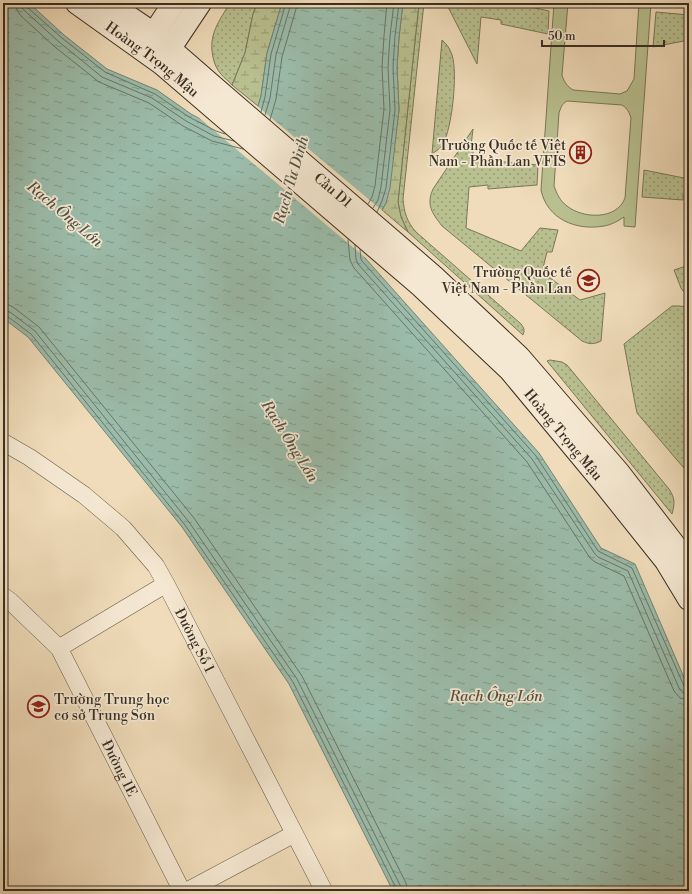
<svg xmlns="http://www.w3.org/2000/svg" width="692" height="894" font-family="'Libre Bodoni',serif">
<defs>
<pattern id="green-dots" width="8" height="8" patternUnits="userSpaceOnUse"><rect width="8" height="8" fill="#b9c090"/><path d="M2 2h.1M6 6h.1" fill="none" stroke="#979c75" stroke-width="1.8" stroke-linecap="round"/></pattern>
<pattern id="wetland-marsh" width="20" height="14" patternUnits="userSpaceOnUse"><rect width="20" height="14" fill="#b9c090"/><path d="M1 5h8M5 5V1M11 12h8M15 12V8" fill="none" stroke="#979c75"/></pattern>
<pattern id="water-ripples" width="26" height="14" patternUnits="userSpaceOnUse"><rect width="26" height="14" fill="#9bbcaa"/><path d="M2 4q2-2 4 0t4 0M15 11q2-2 4 0t4 0" fill="none" stroke="#7f998a"/></pattern>
</defs>
<rect width="100%" height="100%" fill="#f0dcba"/>
<filter id="stains"><feTurbulence type="fractalNoise" baseFrequency=".005" numOctaves="4"/><feColorMatrix values="0 0 0 0 .2 0 0 0 0 .09 0 0 0 0 .02 0 0 0 .5 -.17"/></filter>
<radialGradient id="worn" r=".72"><stop offset=".6" stop-color="#630" stop-opacity="0"/><stop offset="1" stop-color="#630" stop-opacity=".3"/></radialGradient>
<g fill="url(#green-dots)" stroke="#78775a">
<path d="M230 3H257L253 14 245 53 232 85C229 81 224 78 221 74 217 70 214 63 213 57 208 35 219 21 230 3Z"/>
<path d="M419 3H424L403 199C404 212 407 222 416 232L521 324C524 328 525 330 523 335L408 232 401 217 398 202Z"/>
<polygon points="446,3 513,3 549,11 548,34 501,24 501,20 481,17 477,64"/>
<polygon points="656,12 689,15 689,40 653,47"/>
<path d="M442 40C447 44 450 49 452 55 458 73 452 128 443 144 441 148 436 151 432 154Z"/>
<path d="M473 129 471 146 474 147 472 159 538 165 537 185 488 189V185L469 187 466 228 521 251 540 228 558 230 552 252H547L542 272 580 300 605 293 601 341C593 345 589 344 582 341L442 226C432 213 426 205 433 189Z"/>
<polygon points="644,170 689,179 689,196 683,195 683,200 642,197"/>
<polygon points="689,265 689,292 683,291 681,288 674,270"/>
<polygon points="672,306 679,306 689,307 689,470 683,467 637,413 635,403 624,344"/>
<path d="M550 360 562 362 567 365 669 489C675 498 675 503 672 514L547 361Z"/>
</g>
<g fill="url(#wetland-marsh)" stroke="#78775a">
<polygon points="257,3 282,3 267,53 261,96 258,106 232,85 245,53 253,14"/>
<polygon points="403,3 419,3 398,202 401,217 408,232 382,210 386,203 399,110 397,68 399,37"/>
</g>
<path fill="#b9c090" stroke="#78775a" fill-rule="evenodd" d="M554 3H568L562 75C564 82 567 86 573 90L620 94 627 91 634 79 639 3H651L635 227 624 226V217C618 221 611 225 604 226 576 231 547 219 541 190ZM567 101 622 105C628 109 629 112 631 118L625 198C617 220 583 219 567 206 560 201 557 194 554 186L559 113C561 107 562 104 567 101Z"/>
<polygon fill="url(#water-ripples)" stroke="#738374" points="3,3 29,3 64,35 107,69 157,90 191,114 218,128 243,135 258,106 261,96 267,53 282,3 403,3 399,37 397,68 399,110 390,188 386,203 382,210 363,239 365,258 539,453 601,548 635,564 689,689 689,891 393,891 289,684 182,527 28,337 3,318"/>
<polygon fill="#f0dcba" points="256,105 384,212 365,240 367,258 374,265 191,111 219,126 250,130"/>
<g fill="none" stroke-linecap="round" stroke-linejoin="round">
<g stroke="#6a7566" stroke-width="1">
<polyline points="16,3 17,10 21,16 55,47 99,82 149,103 183,126 212,141 243,149"/>
<polyline points="22,3 22,8 25,11 59,42 102,77 152,98 186,121 214,136 234,141"/>
<polyline points="27,3 28,8 62,38 105,72 155,94 189,117 216,131 225,134"/>
<polyline points="261,112 265,97 271,54 286,3"/>
<polyline points="265,115 270,98 276,55 290,7 291,3"/>
<polyline points="270,120 276,99 282,57 296,9 297,3"/>
<polyline points="368,204 372,197 375,186 384,109 382,67 384,36 387,3"/>
<polyline points="373,208 378,200 381,187 390,110 388,67 390,36 394,3"/>
<polyline points="377,212 382,201 386,188 395,110 393,67 395,36 399,3"/>
<polyline points="348,240 350,260 354,268 527,462 590,558 595,562 624,576 674,691 680,698 689,700"/>
<polyline points="355,245 356,259 358,264 532,459 595,554 598,557 628,571 679,688 683,693 689,694"/>
<polyline points="360,250 361,259 362,261 536,456 598,551 632,568 684,686 686,688 689,689"/>
<polyline points="3,304 9,305 13,307 39,327 194,518 302,676 406,883 408,891"/>
<polyline points="3,310 10,312 35,331 189,522 297,679 400,885 402,891"/>
<polyline points="3,315 7,316 31,334 185,525 293,682 396,888 396,891"/>
</g>
<defs>
<g id="street">
<path id="s1" d="M3 442 29 457 84 495 123 528 156 566 166 584 324 891"/>
<path id="s2" d="M3 596 10 601 59 648 182 891"/>
<polyline points="59,648 166,584"/>
<polyline points="187,891 294,834"/>
</g>
<g id="secondary">
<path id="s3" d="M77 3 161 63 421 286 510 370 603 482 666 561 689 599"/>
<path id="s4" d="M108 3 154 34 170 49 216 89 433 276 519 357 619 473 679 551 689 568"/>
<polyline points="145,47 174,3"/>
<polyline points="162,60 200,3"/>
</g>
</defs>
<use href="#street" stroke="#665a49" stroke-width="18"/>
<use href="#secondary" stroke="#382e23" stroke-width="24"/>
<use href="#street" stroke="#f5e8d2" stroke-width="17"/>
<use href="#secondary" stroke="#f5e8d2" stroke-width="22"/>
</g>
<defs>
<symbol id="building-ring" viewBox="-11 -11 22 22"><circle r="9.5" fill="#f5e8d2" stroke="#8f2418" stroke-width="1.5"/><path d="M-4-6H4V6H1V3H-1V6H-4ZM-2.5-4.3h1.7v1.8h-1.7ZM.8-4.3h1.7v1.8H.8ZM-2.5-1h1.7V.8h-1.7ZM.8-1h1.7V.8H.8Z" fill="#8f2418"/></symbol>
<symbol id="school-ring" viewBox="-11 -11 22 22"><circle r="9.5" fill="#f5e8d2" stroke="#8f2418" stroke-width="1.5"/><path d="M0-5L7-2L0 1L-7-2ZM-4 1L0 2.5L4 1V4Q0 6-4 4Z" fill="#8f2418"/></symbol>
</defs>
<g fill-rule="evenodd">
<use href="#building-ring" x="568" y="140" width="25" height="25"/>
<use href="#school-ring" x="576" y="268" width="25" height="25"/>
<use href="#school-ring" x="26" y="694" width="25" height="25"/>
</g>
<g text-anchor="middle" stroke-width="3.5" stroke-linejoin="round" paint-order="stroke">
<g font-size="14" fill="#382e23" stroke="#f5e8d2">
<text dy="5" stroke="none"><textPath href="#s3" startOffset="94">Hoàng Trọng Mậu</textPath></text>
<text dy="5" stroke="none"><textPath href="#s4" startOffset="293">Cầu D1</textPath></text>
<text dy="5" stroke="none"><textPath href="#s3" startOffset="652">Hoàng Trọng Mậu</textPath></text>
<text dy="5" stroke="none"><textPath href="#s1" startOffset="282">Đường Số 1</textPath></text>
<text dy="5" stroke="none"><textPath href="#s2" startOffset="211">Đường 1E</textPath></text>
</g>
<g font-size="14" fill="#382e23" stroke="#f5e8d2" text-anchor="end">
<text x="566" y="150">Trường Quốc tế Việt<tspan x="566" dy="16">Nam - Phần Lan VFIS</tspan></text>
<text x="572" y="277">Trường Quốc tế<tspan x="572" dy="16">Việt Nam - Phần Lan</tspan></text>
<text x="54" y="704" text-anchor="start">Trường Trung học<tspan x="54" dy="16">cơ sở Trung Sơn</tspan></text>
</g>
<g font-size="15" font-style="italic" fill="#515245" stroke="#f5e8d2">
<text transform="translate(291 180) rotate(-74)" y="5">Rạch Tư Dinh</text>
<text transform="translate(65 214) rotate(40)" y="5">Rạch Ông Lớn</text>
<text transform="translate(290 441) rotate(58)" y="5">Rạch Ông Lớn</text>
<text x="496" y="701">Rạch Ông Lớn</text>
</g>
</g>
<rect width="692" height="894" fill="none" stroke="#f0dcba" stroke-width="16"/>
<rect x="4" y="4" width="684" height="886" fill="none" stroke="#382e23" stroke-width="2"/>
<rect x="8" y="8" width="676" height="878" fill="none" stroke="#382e23"/>
<path d="M542 40v6h122v-6" fill="none" stroke="#382e23" stroke-width="2"/>
<text x="548" y="40" font-size="12" fill="#382e23" stroke="#f5e8d2" stroke-width="3" paint-order="stroke">50 m</text>
<rect width="100%" height="100%" filter="url(#stains)"/>
<rect width="100%" height="100%" fill="url(#worn)"/>
</svg>
